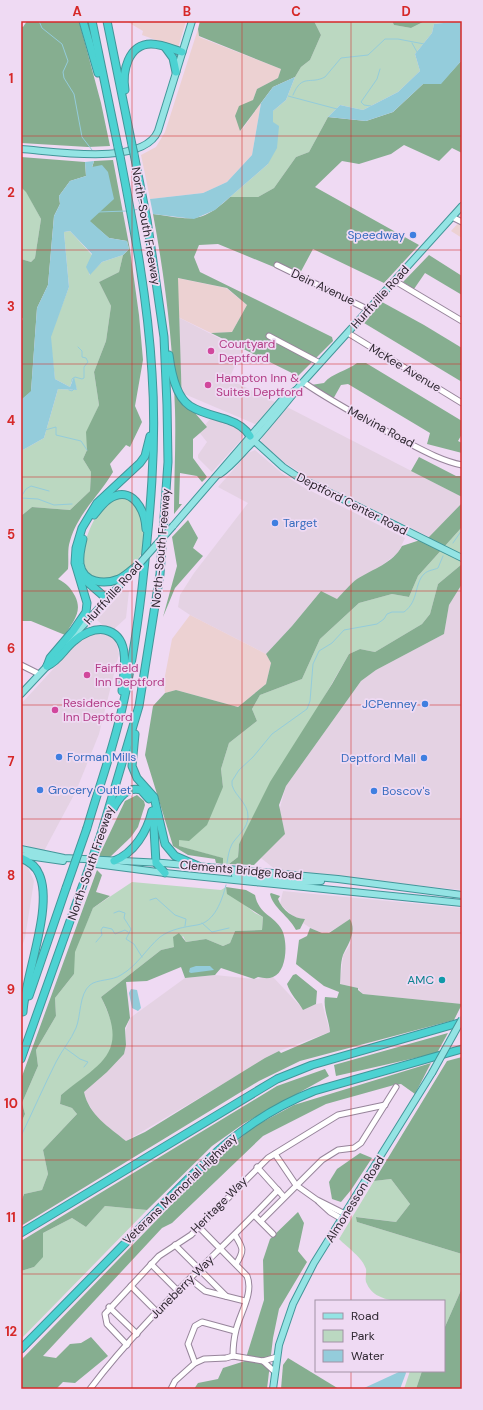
<svg xmlns="http://www.w3.org/2000/svg" width="483" height="1410" font-family="'DM Sans',sans-serif">
<rect width="100%" height="100%" fill="#efdaf3"/>
<g fill="#e4d2e3">
<polygon points="178,317 242,350 229,379 277,403 257,425 182,393"/>
<polygon points="287,407 462,497 462,503 429,537 309,478 285,463 261,442 262,436"/>
<polygon points="211,418 234,425 243,435 240,441 212,472 198,458 198,455 207,442 199,432"/>
<polygon points="255,450 284,475 303,487 405,538 398,553 377,569 356,580 337,599 321,591 292,626 266,654 190,615 178,607 180,595 194,573 248,503 218,487 248,453"/>
<polygon points="462,584 462,890 276,870 261,858 268,850 286,786 361,681 376,670 444,634 449,605"/>
<polygon points="123,591 129,591 126,618 114,629 105,627 97,620"/>
<polygon points="96,633 109,634 116,642 119,654 99,734 76,791 44,851 21,844 21,704 80,640"/>
<polygon points="21,862 26,863 34,881 25,938 21,949"/>
<polygon points="283,891 462,908 462,1004 363,994 358,988 340,984 343,956 351,943 350,920 326,934 312,929 294,917 280,904"/>
<polygon points="215,975 254,979 273,977 303,1009 316,1004 322,1003 330,1032 279,1051 126,1141 97,1118 85,1098 84,1092 126,1045 126,1029 130,1018 185,978"/>
</g>
<g fill="#ecd1d2">
<polygon points="126,21 186,21 178,48 142,35 143,31"/>
<polygon points="198,29 199,37 281,69 278,78 257,89 253,100 235,116 241,131 261,103 252,155 227,182 203,193 150,199 141,155 156,147 165,132"/>
<polygon points="462,219 462,238 451,231"/>
<polygon points="177,278 226,288 247,305 232,332 211,333 178,317"/>
<polygon points="190,615 266,654 271,663 266,684 238,707 176,690 165,693 164,681 172,639"/>
</g>
<g fill="#bbd8c1">
<polygon points="314,21 392,21 394,25 411,28 425,21 461,21 434,24 432,33 415,54 420,71 398,92 363,110 340,105 328,117 309,152 296,157 274,188 258,197 230,197 268,164 273,111 286,100 295,77 301,67 310,60 321,35"/>
<polygon points="21,187 26,191 41,219 35,258 31,262 21,259"/>
<polygon points="70,231 92,255 89,275 102,262 123,255 119,272 99,282 111,306 106,341 94,372 99,405 87,432 87,450 83,459 91,472 90,491 70,510 32,507 21,516 21,451 44,438 58,389 77,390 73,378 70,387 55,379 50,337 69,287 64,232"/>
<path d="M122 498C127 500 132 501 135 504 144 512 146 544 141 554 133 570 103 590 88 572 75 556 93 514 107 503 112 500 116 499 122 498Z"/>
<polygon points="462,527 462,564 438,584 430,614 422,624 375,652 360,649 349,654 239,844 238,857 229,864 223,864 222,858 178,846 179,840 223,787 221,769 229,743 257,721 252,709 260,695 302,679 320,639 359,603 392,594 409,597 418,576"/>
<path d="M132 882 221 890 226 887 227 891 255 913 263 917 262 930 235 931 230 943 223 946 206 939 186 942 183 936 174 947 161 950 101 997C105 1005 114 1026 114 1035 113 1064 80 1079 61 1095L60 1104 72 1108 77 1114 43 1150 48 1174 42 1190 24 1194 21 1202V1123L25 1114 22 1103 38 1066 36 1050 56 1016 55 998 74 974V952L93 908Z"/>
<path d="M391 1179 410 1204 396 1222 357 1217V1222L462 1254V1288L444 1329V1301C422 1301 377 1308 367 1284 364 1279 367 1274 366 1269 363 1258 347 1247 339 1239L374 1181Z"/>
<polygon points="105,1206 147,1210 21,1339 21,1271 34,1267 42,1240 43,1233 72,1218 86,1227"/>
<polygon points="410,1371 422,1371 416,1389 404,1389"/>
</g>
<g fill="#86ae90">
<polygon points="27,21 79,21 101,103 110,146 88,147 21,143 21,26 23,27"/>
<polygon points="200,21 314,21 321,35 310,60 301,67 295,77 273,87 240,131 235,116 239,106 253,100 257,89 278,78 281,69 199,36 198,29"/>
<polygon points="392,21 425,21 411,28 394,25"/>
<path d="M462 60V153L452 148 439 161 404 145 391 154 359 164 342 161 315 187 419 245 384 283 313 249 298 277 218 244 199 245 194 257 200 272 332 337 333 341 298 376 211 333 232 332 247 305 227 288 178 278 182 404 195 413 207 427 193 439V458L207 477 202 482 197 476 180 473 179 504H182L174 514C174 479 176 444 175 410 173 344 165 278 153 214 191 219 200 225 230 197H258L274 188 296 157 309 152 328 117 366 121 393 112 423 84 441 83Z"/>
<polygon points="21,157 85,162 86,176 70,181 59,196 60,204 54,216 48,285 37,308 31,392 21,400 21,322 23,319 21,316 21,259 31,262 35,258 41,219 26,192 21,187"/>
<path d="M113 160 130 250 139 315 143 360 135 406 142 422 130 447 126 445 110 464 113 472C99 496 78 513 70 541 67 549 69 560 68 569L58 579C67 584 70 587 75 596 83 612 73 621 65 635L31 621H21V516L32 507 70 510 90 491 91 472 83 459 87 450 86 432 99 405 94 372 106 341 111 306 99 282 119 272 123 255 129 249 127 241 109 238 89 221 92 168 94 161Z"/>
<polygon points="429,255 462,276 462,295 425,273 414,289 403,282"/>
<polygon points="382,302 424,325 462,348 462,382 364,323"/>
<path d="M357 363H366L462 421V434L458 441 462 443V453L427 444 430 433 348 384 341 385 332 401 311 385 324 383C332 373 347 371 357 363Z"/>
<polygon points="419,457 456,476 462,476 462,497 411,471"/>
<path d="M462 503V527L418 576 409 597 392 594 359 603 320 639 302 679 260 695 252 709 257 721 229 743 221 769 223 787 207 825 189 841 179 840V846L223 858V864L216 863 215 859 188 855 173 846 145 755 153 706 165 693 176 690 238 707 266 684 271 663 266 654 292 626 321 591 337 599C343 593 350 584 357 579 373 569 393 563 402 546L429 537Z"/>
<polygon points="188,520 198,538 193,548 203,556 175,588 163,617 177,566 172,537"/>
<polygon points="462,564 462,584 449,605 444,634 376,670 361,681 286,786 279,805 285,834 254,865 229,864 238,857 239,844 270,782 332,684 349,654 360,649 375,652 422,624 430,614 438,584"/>
<polygon points="137,795 144,801 145,805 138,827 131,837 109,858 98,858 125,801"/>
<polygon points="97,870 102,875 96,892 110,896 93,908 75,952 74,974 55,998 56,1016 36,1050 38,1066 22,1103 25,1114 21,1123 21,1079"/>
<path d="M226 887 246 890 255 895C259 915 274 915 282 930 288 942 287 972 273 977 268 979 263 978 258 977L254 979 221 968 215 975 185 978 181 967 147 981 126 982 130 1018 125 1028 126 1045 124 1054 107 1072 84 1092C89 1115 109 1127 126 1141L145 1132 265 1058 279 1051 281 1053 330 1032C329 1020 323 1008 325 997L337 998 339 992 324 986 296 964 299 940 307 936 310 928 322 933H329L350 919C357 932 348 944 343 955 340 963 341 975 340 984L358 988V990L363 994 462 1004 454 1020 300 1061 259 1081 21 1226V1202L24 1194 42 1190 48 1174 43 1150 77 1114 72 1108 60 1104 61 1095C100 1063 130 1054 101 997L161 950 174 947 173 937 179 933 186 942 206 939 223 946 230 943 235 931 262 930 263 917 227 894Z"/>
<path d="M271 893 280 896 278 899C282 910 294 919 305 919L300 929 296 930C289 916 273 908 270 894Z"/>
<path d="M296 974 317 991 316 1004 303 1010C298 1001 290 994 287 984L293 975Z"/>
<polygon points="448,1033 437,1053 336,1076 334,1065"/>
<polygon points="462,1057 462,1254 357,1222 356,1217 396,1222 410,1204 391,1179 374,1181 447,1061"/>
<polygon points="431,1063 415,1094 401,1084 394,1085 326,1104 263,1136 172,1223 162,1228 43,1356 56,1358 70,1344 81,1343 91,1337 108,1356 75,1383 63,1382 56,1389 21,1389 21,1360 210,1165 253,1127 294,1105"/>
<polygon points="325,1069 329,1076 243,1124 212,1146 147,1210 105,1206 86,1227 72,1218 43,1233 43,1257 34,1267 21,1271 21,1241 277,1086"/>
<polygon points="360,1153 372,1158 351,1190 341,1202 332,1199 329,1182 337,1169"/>
<polygon points="298,1212 304,1223 298,1251 307,1262 279,1309 273,1338 267,1389 194,1389 198,1383 218,1379 223,1368 245,1361 264,1300 263,1260 270,1239"/>
<polygon points="462,1288 462,1389 416,1389 422,1371 444,1371 444,1329"/>
<polygon points="288,1358 339,1389 281,1389 283,1365"/>
</g>
<g fill="#94ccdb">
<polygon points="462,21 462,60 441,84 423,84 393,112 366,121 328,117 340,105 363,110 398,92 420,71 415,54 432,33 434,24"/>
<polygon points="295,77 286,100 273,111 273,122 279,126 277,148 268,164 215,210 194,219 153,214 150,199 203,193 227,182 252,155 261,103 273,87"/>
<polygon points="94,161 92,167 102,165 108,172 114,199 90,221 109,238 127,241 129,249 123,255 102,262 90,275 86,267 92,254 70,231 64,232 69,287 51,337 55,379 70,387 74,377 77,390 58,389 44,438 21,451 21,400 31,391 37,308 48,285 54,216 60,204 59,196 70,181 86,176 85,162"/>
<polygon points="196,966 210,966 214,970 191,973 189,972 190,968"/>
<polygon points="131,989 137,990 141,1008 138,1011 132,1008 129,993"/>
<polygon points="401,1371 405,1371 406,1373 400,1389 362,1389"/>
</g>
<g fill="none" stroke-linecap="round" stroke-linejoin="round">
<g stroke="#94ccdb" stroke-width="1">
<polyline points="39,21 42,28 62,44 68,61 63,72 64,78 74,94 82,137 92,150"/>
<polyline points="412,43 417,52"/>
<path d="M293 95C302 73 310 85 325 77L341 58 368 55 385 39H398L424 44"/>
<polyline points="288,96 337,109"/>
<polyline points="371,106 364,105 361,102 377,79 380,69"/>
<polyline points="134,210 141,209"/>
<polyline points="98,212 127,211"/>
<polyline points="72,382 72,379 75,377 82,379 84,378 84,367 88,362 86,358 82,357 82,351 78,347"/>
<polyline points="69,390 72,391 74,389"/>
<polyline points="45,430 56,427 56,435 81,441 87,450"/>
<polyline points="21,497 26,489 31,486 49,491"/>
<polyline points="21,498 38,499 54,505 72,504"/>
<polyline points="453,543 462,530"/>
<path d="M227 863C228 856 229 850 232 844 237 836 248 828 248 817 249 802 230 793 232 781L239 770 253 757 272 734 307 709 310 701 313 664 319 651 332 643 344 630 377 624 384 619 387 614 392 612H404C419 601 414 584 424 574 428 570 434 570 438 568L443 556"/>
<polyline points="150,900 156,898 175,915 186,919 185,926"/>
<polyline points="114,913 119,911 125,913 124,918 131,929 126,939 134,944 142,957"/>
<polyline points="202,923 212,932 229,928"/>
<polyline points="96,942 102,935 101,930 103,927 112,929 115,934 125,930 128,932"/>
<polyline points="65,1048 80,1059 88,1062 84,1067"/>
<path d="M21 1136C33 1111 44 1086 56 1062 62 1050 71 1040 76 1028 81 1016 79 994 90 985 97 979 112 981 121 975 138 965 146 949 160 937 171 929 184 927 197 925 215 922 222 900 226 885"/>
</g>
<defs>
<g id="minor">
<polyline points="452,217 462,222"/>
<polyline points="277,265 369,310"/>
<polyline points="395,281 462,321"/>
<polyline points="348,333 462,403"/>
<polyline points="269,336 320,363"/>
<path d="M303 382C332 402 364 419 395 436 417 447 438 460 462 465"/>
<polyline points="21,665 39,674"/>
<polyline points="275,1154 296,1185 317,1200 345,1214"/>
<polyline points="257,1167 284,1197"/>
<polyline points="319,1202 330,1212 342,1219"/>
<polyline points="254,1215 273,1234"/>
<polyline points="261,1221 322,1160 338,1150 354,1148 361,1143 396,1087"/>
<path d="M198 1226 247 1276C254 1293 240 1313 236 1330 234 1338 233 1347 233 1356"/>
<path d="M235 1235C243 1248 245 1250 236 1264"/>
<polyline points="175,1245 226,1296"/>
<polyline points="151,1264 178,1291"/>
<polyline points="190,1279 205,1291 245,1301"/>
<polyline points="131,1286 157,1312"/>
<polyline points="109,1307 137,1334"/>
<polyline points="127,1345 107,1324 105,1314 159,1256 191,1235 268,1158 338,1115 385,1105"/>
<polyline points="263,1361 275,1372"/>
<polyline points="195,1363 188,1344 195,1326 202,1322 235,1331"/>
<path d="M90 1389C145 1316 216 1256 278 1190"/>
<polyline points="171,1389 175,1381 195,1363 204,1359 226,1358 233,1356 263,1361 277,1357"/>
</g>
<g id="major">
<path d="M21 149C53 151 143 167 158 131L192 21"/>
<polyline points="251,438 283,467 298,477 462,558"/>
<path d="M220 474C232 466 241 454 251 444 269 424 286 403 303 382L462 206"/>
<polyline points="173,526 281,401 296,390"/>
<polyline points="68,642 130,574"/>
<polyline points="21,694 50,663"/>
<polyline points="21,849 64,858 163,863 338,879 462,895"/>
<polyline points="21,855 63,861"/>
<polyline points="96,864 165,873 462,903"/>
<polyline points="235,875 259,877 265,875"/>
<polyline points="258,882 266,878 304,882 321,881"/>
<polyline points="273,1389 279,1345 293,1304 314,1263 432,1073"/>
</g>
<g id="highway">
<polyline points="83,21 98,73"/>
<polyline points="92,21 118,147"/>
<polyline points="107,21 132,145"/>
<polyline points="165,47 173,58 176,72"/>
<path d="M125 90C122 72 128 44 151 44 161 44 173 49 182 52"/>
<path d="M169 355C171 371 175 396 190 406 201 413 216 416 228 420 237 423 245 428 250 436"/>
<path d="M94 515C98 510 103 503 109 499 132 484 145 510 146 529"/>
<path d="M83 539C81 547 79 556 80 564 83 583 104 585 119 579 125 576 131 570 137 566"/>
<polyline points="84,579 107,599"/>
<polyline points="47,666 50,658 73,631 86,612 87,603 75,563 76,548 82,528 97,503 140,463 145,456 150,436"/>
<path d="M47 666C59 661 64 649 74 641 82 634 94 628 105 630 132 636 124 671 122 691"/>
<polyline points="135,734 132,766 137,778 154,797 165,844 175,856 198,866"/>
<path d="M113 809C119 798 127 786 141 790L149 799"/>
<polyline points="153,811 156,863 165,873"/>
<path d="M87 828C98 790 112 752 121 713 131 672 137 630 142 588 150 517 157 445 152 373 148 300 134 228 120 156"/>
<polyline points="101,834 139,706 160,574 168,462 167,405 164,337 147,220 134,154"/>
<path d="M21 858C28 861 36 866 39 874 54 906 25 975 23 1012"/>
<path d="M114 861C134 853 147 832 152 811"/>
<polyline points="29,996 66,888"/>
<polyline points="21,1059 81,890"/>
<polyline points="21,1233 277,1079 312,1065 462,1022"/>
<path d="M21 1349C61 1308 102 1267 142 1226 198 1169 238 1121 314 1091L462 1049"/>
</g>
</defs>
<use href="#minor" stroke="#97859b" stroke-width="7"/>
<use href="#major" stroke="#429699" stroke-width="8"/>
<use href="#highway" stroke="#429699" stroke-width="9"/>
<use href="#minor" stroke="#fff" stroke-width="5"/>
<use href="#major" stroke="#94e4e4" stroke-width="6"/>
<use href="#highway" stroke="#4cd2d2" stroke-width="7"/>
<defs>
<g id="major-bridge">
<polyline points="141,562 173,526"/>
<polyline points="432,1073 462,1019"/>
</g>
<g id="highway-bridge">
<polyline points="132,145 134,154"/>
<polyline points="118,147 120,156"/>
<polyline points="66,888 87,828"/>
<polyline points="81,890 101,834"/>
</g>
</defs>
<use href="#major-bridge" stroke="#429699" stroke-width="8" stroke-linecap="butt"/>
<use href="#highway-bridge" stroke="#429699" stroke-width="9" stroke-linecap="butt"/>
<use href="#major-bridge" stroke="#94e4e4" stroke-width="6"/>
<use href="#highway-bridge" stroke="#4cd2d2" stroke-width="7"/>
</g>
<path fill="none" stroke="#d62828" stroke-width="1" stroke-opacity="0.55" d="M132 21V1389M242 21V1389M351 21V1301M21 136H462M21 250H462M21 364H462M21 477H462M21 591H462M21 705H462M21 819H462M21 933H462M21 1046H462M21 1160H462M21 1274H462M351 1371V1389"/>
<g fill="#3f7fe0" stroke="#efdaf3" stroke-width="1.5">
<circle cx="413" cy="235" r="4"/>
<circle cx="275" cy="523" r="4"/>
<circle cx="425" cy="704" r="4"/>
<circle cx="59" cy="757" r="4"/>
<circle cx="424" cy="758" r="4"/>
<circle cx="40" cy="790" r="4"/>
<circle cx="374" cy="791" r="4"/>
</g>
<g fill="#d1479c" stroke="#efdaf3" stroke-width="1.5">
<circle cx="211" cy="351" r="4"/>
<circle cx="208" cy="385" r="4"/>
<circle cx="87" cy="675" r="4"/>
<circle cx="55" cy="710" r="4"/>
</g>
<circle fill="#0f9aa8" stroke="#efdaf3" stroke-width="1.5" cx="442" cy="980" r="4"/>
<g text-anchor="middle" stroke-width="3.5" stroke-linejoin="round" paint-order="stroke">
<g font-size="12" fill="#2e2730" stroke="#efdaf3">
<text transform="translate(146 226) rotate(80)" y="4">North-South Freeway</text>
<text transform="translate(323 287) rotate(25)" y="4">Dein Avenue</text>
<text transform="translate(380 297) rotate(-48)" y="4">Hurffville Road</text>
<text transform="translate(405 368) rotate(31)" y="4">McKee Avenue</text>
<text transform="translate(381 427) rotate(28)" y="4">Melvina Road</text>
<text transform="translate(352 504) rotate(27)" y="4">Deptford Center Road</text>
<text transform="translate(161 548) rotate(-85)" y="4">North-South Freeway</text>
<text transform="translate(113 593) rotate(-48)" y="4">Hurffville Road</text>
<text transform="translate(91 863) rotate(-71)" y="4">North-South Freeway</text>
<text transform="translate(241 870) rotate(5)" y="4">Clements Bridge Road</text>
<text transform="translate(180 1189) rotate(-44)" y="4">Veterans Memorial Highway</text>
<text transform="translate(355 1199) rotate(-58)" y="4">Almonesson Road</text>
<text transform="translate(219 1205) rotate(-45)" y="4">Heritage Way</text>
<text transform="translate(182 1287) rotate(-45)" y="4">Juneberry Way</text>
</g>
<g font-size="12" fill="#366cbe" stroke="#efdaf3" text-anchor="start">
<text x="405" y="239" text-anchor="end">Speedway</text>
<text x="283" y="527">Target</text>
<text x="417" y="708" text-anchor="end">JCPenney</text>
<text x="67" y="761">Forman Mills</text>
<text x="416" y="762" text-anchor="end">Deptford Mall</text>
<text x="48" y="794">Grocery Outlet</text>
<text x="382" y="795">Boscov's</text>
</g>
<g font-size="12" fill="#b23c85" stroke="#efdaf3" text-anchor="start">
<text x="219" y="348">Courtyard<tspan x="219" dy="14">Deptford</tspan></text>
<text x="216" y="382">Hampton Inn &amp;<tspan x="216" dy="14">Suites Deptford</tspan></text>
<text x="95" y="672">Fairfield<tspan x="95" dy="14">Inn Deptford</tspan></text>
<text x="63" y="707">Residence<tspan x="63" dy="14">Inn Deptford</tspan></text>
</g>
<g font-size="12" fill="#0d838f" stroke="#efdaf3" text-anchor="end">
<text x="434" y="984">AMC</text>
</g>
</g>
<rect width="483" height="1410" fill="none" stroke="#efdaf3" stroke-width="44"/>
<rect x="315" y="1300" width="130" height="72" fill="#efdaf3" stroke="#a292a5"/>
<rect x="323" y="1313" width="20" height="6" fill="#94e4e4" stroke="#a292a5"/>
<text x="351" y="1320" font-size="12" fill="#2e2730">Road</text>
<rect x="323" y="1330" width="20" height="12" fill="#bbd8c1" stroke="#a292a5"/>
<text x="351" y="1340" font-size="12" fill="#2e2730">Park</text>
<rect x="323" y="1350" width="20" height="12" fill="#94ccdb" stroke="#a292a5"/>
<text x="351" y="1360" font-size="12" fill="#2e2730">Water</text>
<rect x="22" y="22" width="439" height="1366" fill="none" stroke="#d62828" stroke-width="1.5"/>
<g font-size="13" text-anchor="middle" font-weight="bold" fill="#d62828">
<text x="77" y="16">A</text>
<text x="187" y="16">B</text>
<text x="296" y="16">C</text>
<text x="406" y="16">D</text>
<text x="11" y="83">1</text>
<text x="11" y="197">2</text>
<text x="11" y="311">3</text>
<text x="11" y="425">4</text>
<text x="11" y="539">5</text>
<text x="11" y="653">6</text>
<text x="11" y="766">7</text>
<text x="11" y="880">8</text>
<text x="11" y="994">9</text>
<text x="11" y="1108">10</text>
<text x="11" y="1222">11</text>
<text x="11" y="1336">12</text>
</g>
</svg>
